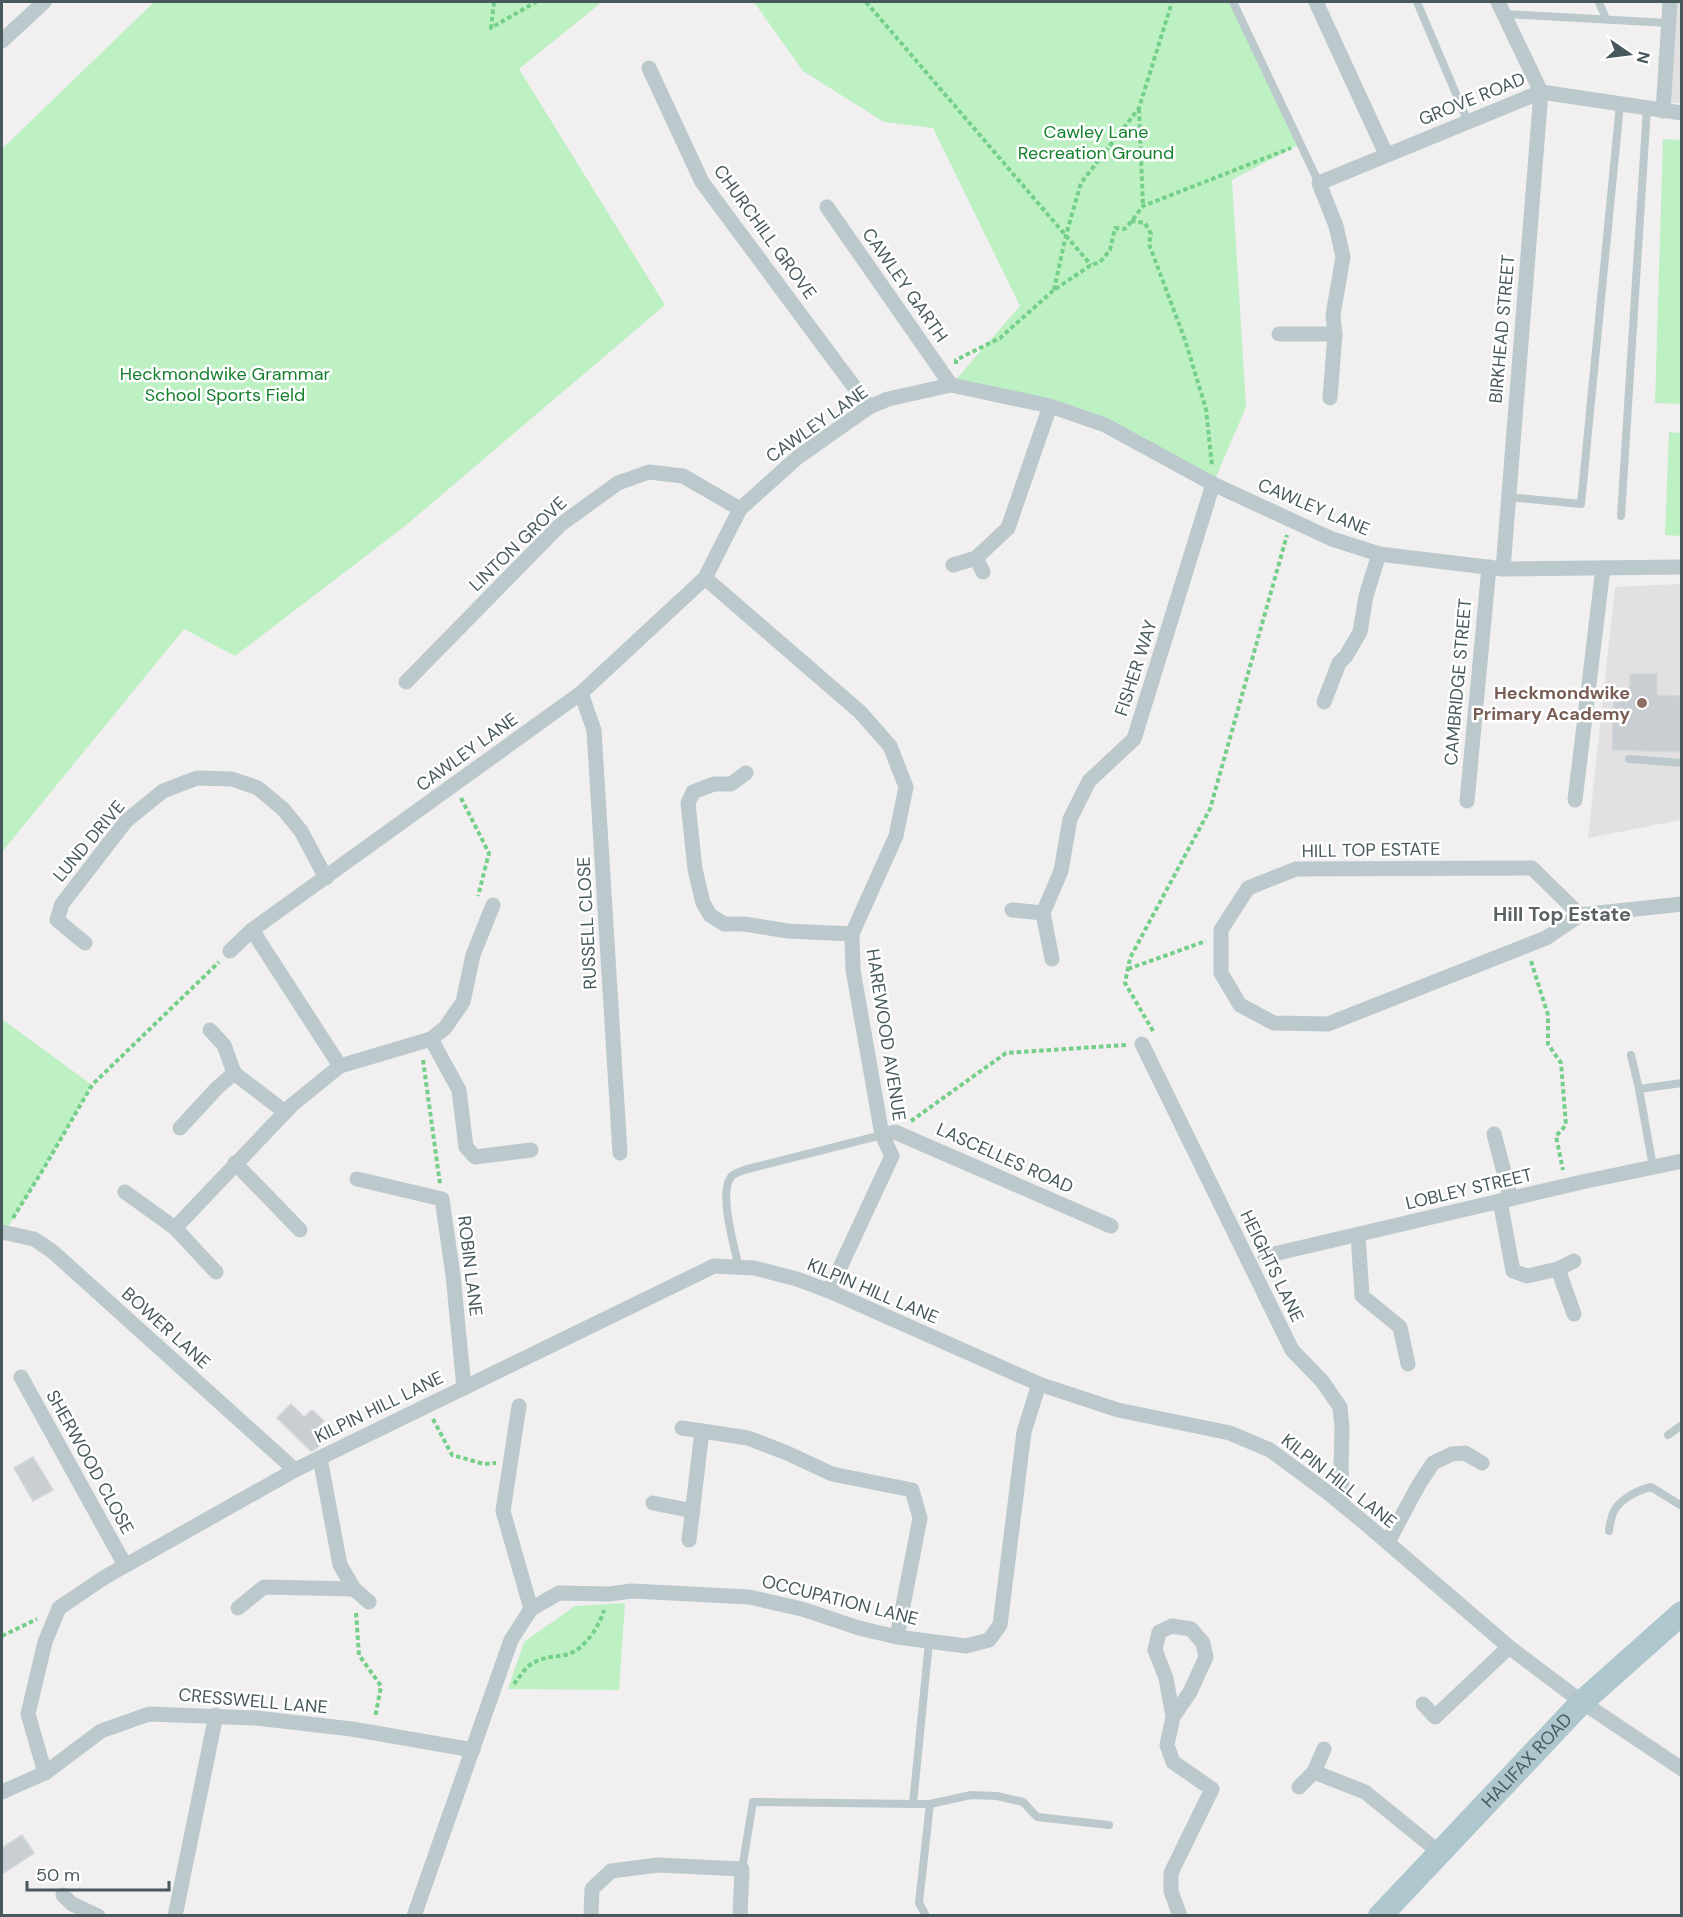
<svg xmlns="http://www.w3.org/2000/svg" width="1683" height="1917" font-family="'DM Sans',sans-serif">
<rect width="100%" height="100%" fill="#f2eff0"/>
<g fill="#e3e0e2">
<polygon points="1670,2 1681,2 1681,103 1663,102"/>
<polygon points="1681,584 1681,820 1588,838 1615,587"/>
</g>
<g fill="#bdf0c3">
<polygon points="154,2 602,2 519,69 665,305 405,526 235,656 184,629 2,852 2,149"/>
<polygon points="754,2 1233,2 1300,144 1232,180 1246,407 1213,484 1105,425 951,385 1020,306 933,128 884,122 803,71"/>
<polygon points="1663,139 1681,140 1681,404 1655,403"/>
<polygon points="1669,432 1681,433 1681,536 1665,535"/>
<polygon points="2,1019 92,1085 44,1168 5,1232 2,1232"/>
<polygon points="625,1603 619,1690 508,1689 524,1642 575,1606"/>
</g>
<g fill="#c9ced2" stroke="#d3d7db" stroke-width="1.5">
<polygon points="1630,674 1657,674 1657,695 1682,696 1682,752 1612,750 1614,695 1630,696"/>
<polygon points="291,1404 304,1417 312,1410 324,1421 319,1426 329,1436 317,1448 311,1451 277,1418"/>
<polygon points="33,1457 53,1490 33,1501 14,1468"/>
<polygon points="22,1835 34,1853 2,1874 2,1848"/>
</g>
<g fill="none" stroke-linecap="round" stroke-linejoin="round">
<g stroke="#74cf89" stroke-width="4" stroke-dasharray="4.5 3" stroke-linecap="butt">
<polyline points="494,2 491,28 536,2"/>
<polyline points="866,2 1091,265"/>
<polyline points="1139,109 1143,206"/>
<polyline points="1131,221 1145,223 1151,234 1149,244 1185,340 1206,409 1212,466"/>
<polyline points="1054,290 1066,235 1081,183 1139,108 1172,2"/>
<path d="M956 364V360L1000 338 1054 290 1091 265 1100 262 1110 250 1115 228 1124 229C1131 224 1137 213 1143 206L1291 148"/>
<polyline points="461,798 489,853 478,896"/>
<polyline points="1531,961 1548,1015 1548,1044 1561,1063 1566,1125 1556,1136 1563,1170"/>
<polyline points="1128,969 1206,941"/>
<polyline points="1153,1031 1125,983 1130,958 1210,809 1287,535"/>
<polyline points="423,1060 440,1184"/>
<polyline points="911,1121 1006,1053 1127,1045"/>
<polyline points="13,1218 44,1168 92,1085 219,962"/>
<polyline points="433,1419 452,1455 484,1464 496,1463"/>
<polyline points="356,1613 359,1655 381,1686 375,1718"/>
<polyline points="2,1636 37,1619"/>
<path d="M514 1684C520 1677 524 1668 533 1663 543 1657 554 1657 565 1655 584 1651 599 1627 604 1610"/>
</g>
<g stroke="#bbc9cc" stroke-width="8">
<polyline points="1233,2 1319,183"/>
<polyline points="1417,2 1468,122"/>
<polyline points="1599,2 1606,19"/>
<polyline points="1504,14 1668,23"/>
<polyline points="1509,497 1581,504 1620,104"/>
<polyline points="1621,516 1647,108"/>
<polyline points="1629,759 1682,763"/>
<polyline points="1631,1055 1639,1089"/>
<polyline points="1653,1167 1639,1089 1682,1083"/>
<path d="M739 1268C735 1248 718 1193 731 1177 734 1173 740 1172 744 1170L882 1135"/>
<polyline points="1668,1435 1682,1425"/>
<path d="M1609 1531C1610 1524 1611 1517 1614 1511 1620 1499 1638 1490 1651 1487L1682 1506"/>
<polyline points="913,1804 930,1804 971,1795 997,1796 1023,1802 1037,1817 1109,1825"/>
<polyline points="742,1869 753,1802 913,1804 929,1642"/>
<polyline points="926,1916 919,1903 930,1804"/>
</g>
<g stroke="#bbc9cc" stroke-width="15">
<polyline points="1316,2 1386,154"/>
<polyline points="1498,2 1541,92 1503,569"/>
<polyline points="2,41 44,2"/>
<polyline points="649,68 702,182 869,407"/>
<polyline points="1663,111 1670,2"/>
<polyline points="827,207 951,385"/>
<polyline points="1279,334 1335,334"/>
<polyline points="1330,398 1335,334 1333,315 1343,257 1336,226 1319,183 1541,92 1682,113"/>
<polyline points="976,558 983,572"/>
<polyline points="953,565 976,558 1008,528 1050,406"/>
<polyline points="705,578 860,712 890,746 906,787 896,836 852,934 853,970 882,1135 892,1156 829,1291"/>
<polyline points="406,682 560,525 618,483 649,472 683,476 740,509"/>
<polyline points="581,693 594,730 620,1153"/>
<polyline points="1324,702 1339,663 1346,656 1360,632 1366,596 1379,554"/>
<polyline points="746,773 731,784 714,784 693,792 688,803 695,869 703,903 710,915 724,924 744,924 788,931 852,934"/>
<polyline points="1575,800 1603,568"/>
<polyline points="1467,801 1489,567"/>
<polyline points="1012,910 1043,913 1052,959"/>
<polyline points="1043,913 1061,871 1070,819 1089,781 1134,739 1213,484"/>
<polyline points="1580,915 1532,868 1296,869 1248,888 1221,930 1221,973 1240,1005 1274,1023 1328,1024 1546,938 1580,915 1682,904"/>
<polyline points="85,943 57,920 62,904 126,821 163,791 197,778 232,779 258,788 283,809 301,831 326,878"/>
<polyline points="230,951 252,930 581,693 705,578 740,509 798,457 869,407 888,399 951,385 1050,406 1105,425 1213,484 1332,539 1379,554 1503,569 1682,567"/>
<polyline points="210,1030 224,1045 234,1073"/>
<polyline points="431,1039 459,1090 466,1147 475,1157 531,1150"/>
<polyline points="1142,1044 1292,1350 1322,1381 1340,1407 1342,1428 1341,1468 1343,1505"/>
<polyline points="340,1066 431,1039 445,1028 463,1002 473,955 493,905"/>
<polyline points="180,1128 217,1088 234,1073 285,1112"/>
<polyline points="1494,1134 1511,1199"/>
<polyline points="882,1135 895,1132 1111,1226"/>
<polyline points="235,1163 300,1230"/>
<polyline points="357,1179 442,1199 453,1275 464,1388"/>
<polyline points="125,1192 175,1228 292,1105 340,1066 252,930"/>
<polyline points="1500,1201 1513,1271 1527,1276 1558,1269 1574,1261"/>
<polyline points="175,1228 216,1272"/>
<polyline points="2,1232 34,1239 52,1251 295,1470"/>
<polyline points="1358,1234 1362,1296 1400,1327 1408,1364"/>
<polyline points="1265,1256 1582,1182 1682,1161"/>
<polyline points="1558,1269 1574,1314"/>
<polyline points="21,1377 125,1565"/>
<polyline points="519,1406 503,1511 531,1609"/>
<polyline points="682,1428 702,1431"/>
<polyline points="320,1458 340,1565 354,1589 369,1602"/>
<polyline points="653,1503 693,1511"/>
<polyline points="689,1540 702,1431 748,1438 787,1453 832,1474 912,1490 920,1518 897,1637"/>
<polyline points="1388,1542 1418,1486 1433,1463 1452,1454 1465,1453 1482,1463"/>
<polyline points="238,1608 264,1587 354,1589"/>
<polyline points="1423,1704 1435,1717 1509,1647"/>
<polyline points="1173,1717 1166,1678 1155,1650 1159,1632 1172,1626 1191,1629 1203,1643 1206,1657 1190,1692 1173,1717 1167,1745 1173,1762 1212,1789 1171,1873 1171,1891 1180,1916"/>
<polyline points="1314,1772 1365,1792 1439,1852"/>
<polyline points="45,1773 28,1714 45,1642 59,1608 105,1577 295,1470 714,1266 754,1268 797,1279 829,1291 1039,1384 1118,1410 1230,1433 1270,1450 1327,1492 1366,1524 1509,1647 1582,1702 1682,1769"/>
<polyline points="1299,1787 1314,1772 1324,1749"/>
<polyline points="2,1792 45,1773 101,1731 149,1714 256,1718 352,1729 473,1750"/>
<polyline points="63,1895 72,1904 98,1916"/>
<polyline points="175,1916 216,1715"/>
<polyline points="414,1916 511,1640 531,1609 559,1593 609,1594 632,1591 749,1597 802,1609 859,1628 897,1637 966,1646 989,1640 1000,1625 1024,1432 1039,1384"/>
<polyline points="591,1916 592,1889 611,1871 658,1865 742,1869 740,1916"/>
</g>
<path stroke="#aec7cf" stroke-width="24" id="s1" d="M1380 1916 1582 1702 1682 1613"/>
</g>
<circle fill="#8d6e63" stroke="#fff" stroke-width="2" cx="1642" cy="703" r="6"/>
<g text-anchor="middle" stroke-width="5" stroke-linejoin="round" paint-order="stroke">
<g font-size="18" fill="#47595d" stroke="#fff">
<text transform="translate(1472 99) rotate(-22)" y="6">GROVE ROAD</text>
<text transform="translate(765 232) rotate(54)" y="6">CHURCHILL GROVE</text>
<text transform="translate(905 285) rotate(55)" y="6">CAWLEY GARTH</text>
<text transform="translate(1502 329) rotate(-85)" y="6">BIRKHEAD STREET</text>
<text transform="translate(817 424) rotate(-35)" y="6">CAWLEY LANE</text>
<text transform="translate(1314 507) rotate(23)" y="6">CAWLEY LANE</text>
<text transform="translate(518 544) rotate(-44)" y="6">LINTON GROVE</text>
<text transform="translate(1136 668) rotate(-72)" y="6">FISHER WAY</text>
<text transform="translate(1458 682) rotate(-85)" y="6">CAMBRIDGE STREET</text>
<text transform="translate(467 752) rotate(-36)" y="6">CAWLEY LANE</text>
<text transform="translate(89 841) rotate(-50)" y="6">LUND DRIVE</text>
<text transform="translate(1371 850) rotate(-1)" y="6">HILL TOP ESTATE</text>
<text transform="translate(587 923) rotate(-93)" y="6">RUSSELL CLOSE</text>
<text transform="translate(886 1035) rotate(81)" y="6">HAREWOOD AVENUE</text>
<text transform="translate(1005 1158) rotate(24)" y="6">LASCELLES ROAD</text>
<text transform="translate(1469 1189) rotate(-13)" y="6">LOBLEY STREET</text>
<text transform="translate(470 1266) rotate(83)" y="6">ROBIN LANE</text>
<text transform="translate(1272 1266) rotate(64)" y="6">HEIGHTS LANE</text>
<text transform="translate(873 1291) rotate(23)" y="6">KILPIN HILL LANE</text>
<text transform="translate(166 1328) rotate(42)" y="6">BOWER LANE</text>
<text transform="translate(379 1407) rotate(-26)" y="6">KILPIN HILL LANE</text>
<text transform="translate(90 1462) rotate(61)" y="6">SHERWOOD CLOSE</text>
<text transform="translate(1339 1481) rotate(38)" y="6">KILPIN HILL LANE</text>
<text transform="translate(840 1600) rotate(14)" y="6">OCCUPATION LANE</text>
<text transform="translate(253 1701) rotate(5)" y="6">CRESSWELL LANE</text>
<text dy="6" stroke="none"><textPath href="#s1" startOffset="214">HALIFAX ROAD</textPath></text>
</g>
<g font-size="18" fill="#15812e" stroke="#fff">
<text x="1096" y="138">Cawley Lane<tspan x="1096" dy="21">Recreation Ground</tspan></text>
<text x="225" y="380">Heckmondwike Grammar<tspan x="225" dy="21">School Sports Field</tspan></text>
</g>
<g font-size="18" font-weight="bold" fill="#785e54" stroke="#fff" text-anchor="end">
<text x="1630" y="699">Heckmondwike<tspan x="1630" dy="21">Primary Academy</tspan></text>
</g>
<g font-size="20" font-weight="bold" fill="#5c6264" stroke="#fff">
<text x="1562" y="921">Hill Top Estate</text>
</g>
</g>
<rect width="1683" height="1917" fill="none" stroke="#47595d" stroke-width="6"/>
<g transform="translate(1629 54) rotate(104)" stroke="#ffffff" stroke-width="4.5" paint-order="stroke">
<path d="M0-4.5L10 22L0 15L-10 22Z" fill="#47595d"/>
<text y="-9" font-size="16" font-weight="bold" text-anchor="middle" fill="#47595d">N</text>
</g>
<path d="M27 1881v9h142v-9" fill="none" stroke="#47595d" stroke-width="3"/>
<text x="36" y="1881" font-size="18" fill="#47595d" stroke="#ffffff" stroke-width="4.5" paint-order="stroke">50 m</text>
</svg>
